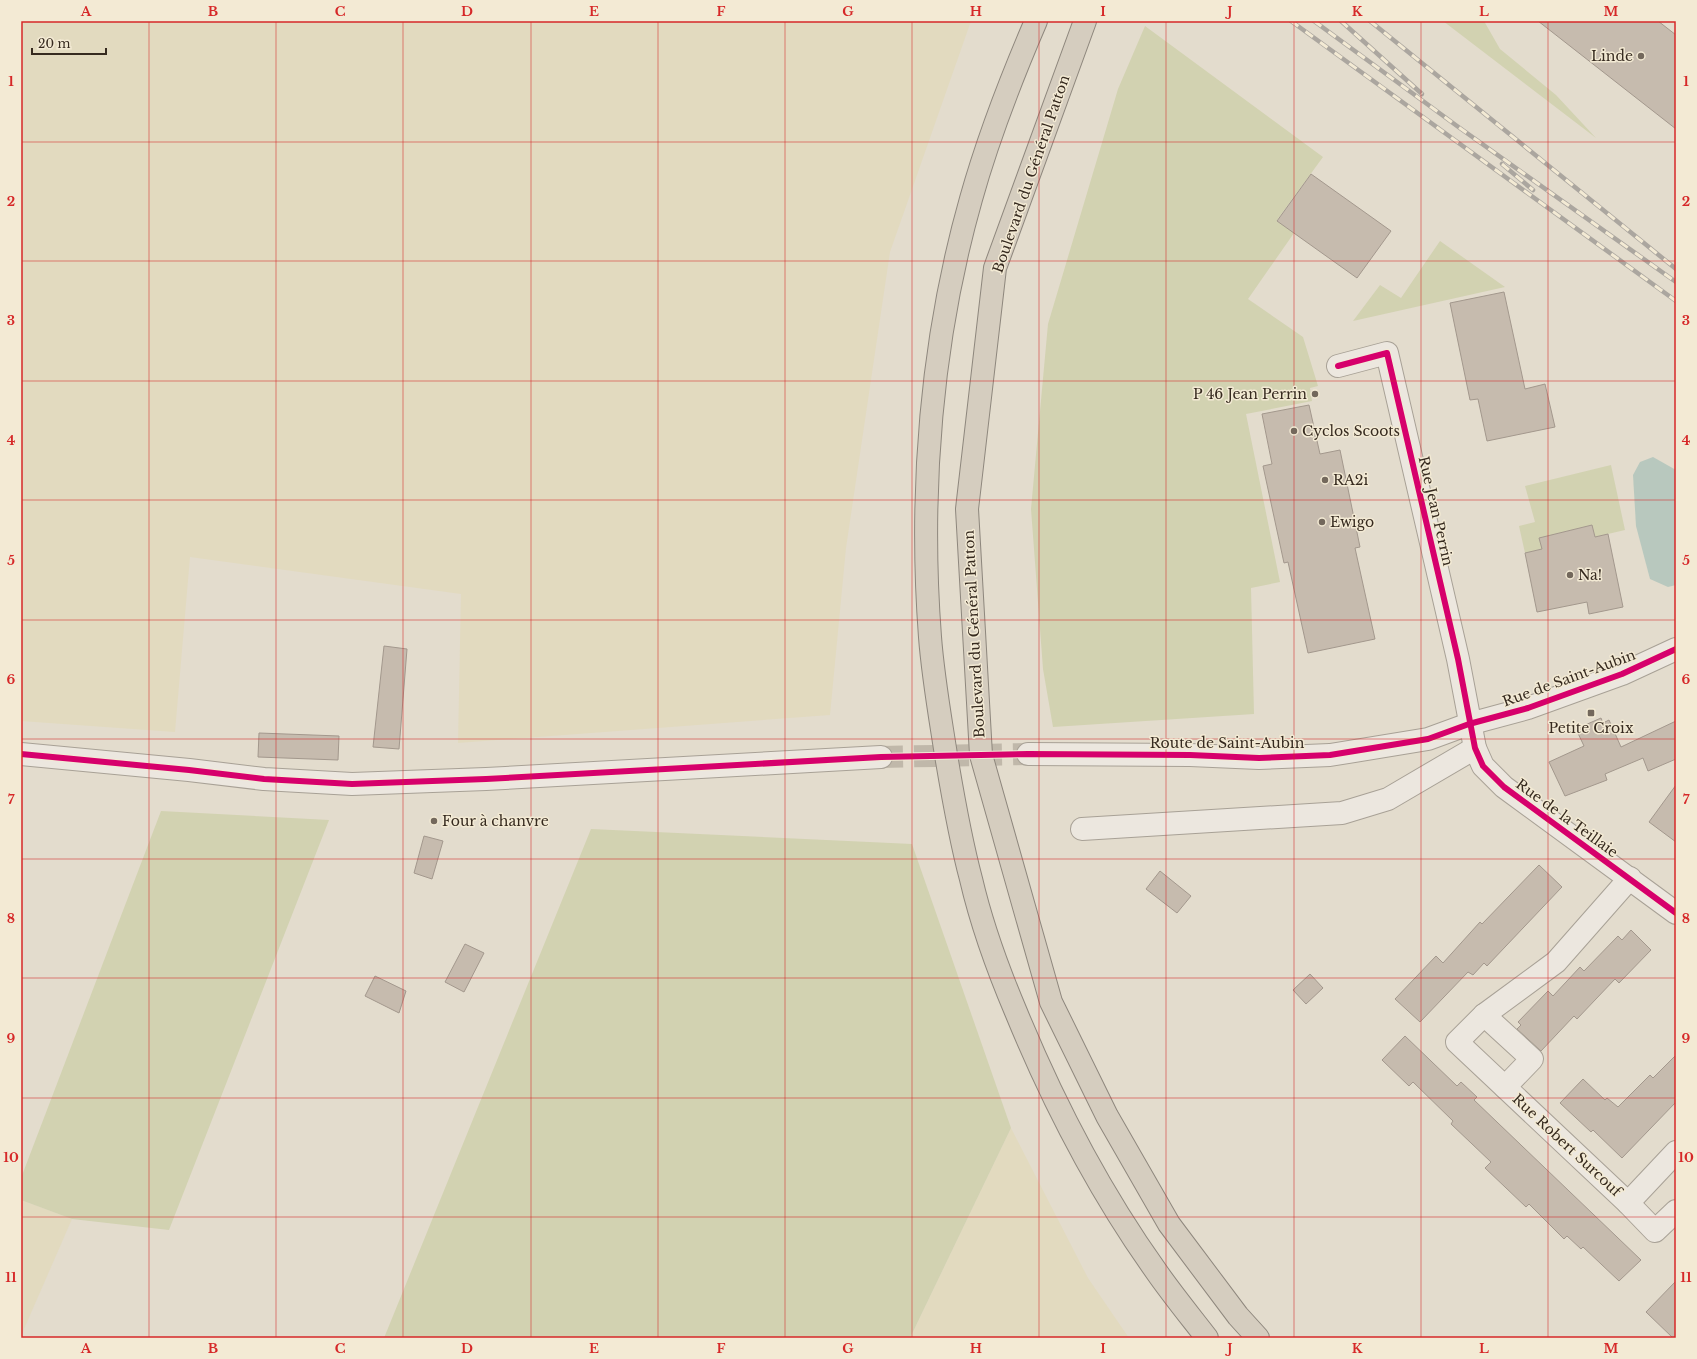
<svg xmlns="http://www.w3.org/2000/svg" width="1697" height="1359" font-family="'Libre Baskerville',serif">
<rect width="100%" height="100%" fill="#e3dccd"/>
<g fill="#e2dabf">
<polygon points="21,21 971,21 890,252 846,548 830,715 458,743 461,594 190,557 175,732 21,721"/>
<polygon points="1011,1128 1088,1278 1129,1338 910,1338"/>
<polygon points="21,1200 72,1219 21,1336"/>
</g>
<g fill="#d2d2b1">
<polygon points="1443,21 1484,21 1500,49 1556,95 1596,138"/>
<polygon points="1145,26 1323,157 1277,220 1294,233 1248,299 1303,337 1318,386 1310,388 1312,401 1246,414 1280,582 1251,588 1254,714 1053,727 1043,669 1031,509 1048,324 1118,89"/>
<polygon points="1440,241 1505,287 1353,321 1380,285 1401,298"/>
<polygon points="1611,465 1625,530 1595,537 1592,525 1540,538 1542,549 1525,553 1519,526 1535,522 1525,486"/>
<polygon points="161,811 329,820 169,1230 72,1219 21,1200 21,1178"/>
<polygon points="591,829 912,844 1011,1128 910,1338 384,1338"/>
</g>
<polygon fill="#b8c8be" points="1653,457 1676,470 1676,585 1668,587 1650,579 1636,526 1633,475 1640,462"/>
<g fill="#c6bbae" stroke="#a3988d">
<polygon points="1538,21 1658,21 1676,35 1676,129"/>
<polygon points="1311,174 1391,231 1357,278 1277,221"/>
<polygon points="1504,292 1525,389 1545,384 1555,427 1487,441 1478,399 1470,400 1450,303"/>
<polygon points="1309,405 1320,454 1340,450 1360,547 1355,548 1375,639 1308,653 1288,562 1284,563 1263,466 1272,464 1262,414"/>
<polygon points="1592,525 1595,537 1608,534 1623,607 1589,614 1587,602 1537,612 1525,553 1542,549 1539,538"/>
<polygon points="384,646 407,649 399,749 373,747"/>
<polygon points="1601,718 1603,723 1609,720 1621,747 1676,721 1676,759 1648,771 1643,758 1605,774 1607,780 1565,796 1549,762 1584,746 1576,729"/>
<polygon points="259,733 339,736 338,760 258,757"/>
<polygon points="1676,785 1676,842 1649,822"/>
<polygon points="424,836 443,841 432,879 414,873"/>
<polygon points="1539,865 1562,887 1561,888 1487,966 1484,963 1473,975 1468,972 1420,1022 1395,999 1436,956 1443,963 1480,922 1482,924"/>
<polygon points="1160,871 1191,896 1177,913 1146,889"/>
<polygon points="1631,930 1651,950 1619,983 1615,979 1577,1019 1574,1016 1541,1051 1517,1029 1521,1025 1518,1022 1548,991 1553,996 1580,967 1584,971 1618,936 1622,940"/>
<polygon points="465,944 484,953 464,992 445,982"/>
<polygon points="1310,974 1323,988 1306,1004 1293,990"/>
<polygon points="375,976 406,991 399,1013 365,996"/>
<polygon points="1405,1036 1457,1086 1461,1082 1477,1097 1474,1100 1641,1260 1619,1281 1583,1247 1581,1249 1567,1236 1564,1239 1529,1204 1526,1207 1485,1168 1491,1162 1451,1124 1453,1121 1413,1082 1409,1086 1382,1060"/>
<polygon points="1676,1055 1676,1102 1622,1158 1593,1130 1591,1132 1560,1103 1583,1079 1605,1100 1607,1098 1618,1107 1650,1075 1653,1078"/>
<polygon points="1676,1281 1676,1338 1673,1338 1646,1312"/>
</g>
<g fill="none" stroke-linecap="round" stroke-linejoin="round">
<polyline stroke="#c0b8aa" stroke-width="22" stroke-dasharray="22 11" stroke-linecap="butt" points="881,757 1028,754"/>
<defs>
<g id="minor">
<polyline points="1338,366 1387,353 1458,659 1475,748 1483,766 1504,787 1676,913"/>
<polyline points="21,754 189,770 264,779 352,784 486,779 881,757"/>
<polyline points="1028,754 1190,755 1259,758 1330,755 1428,739 1469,724 1528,708 1622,674 1676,649"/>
<polyline points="1082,829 1342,813 1388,799 1475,748"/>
<polyline points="1630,878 1556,962 1484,1015 1457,1042 1628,1203 1655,1231 1676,1211"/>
<polyline points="1484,1015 1532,1059 1505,1087"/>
<polyline points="1628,1203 1676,1152"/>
</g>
<g id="highway">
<path d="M1036 21C1011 79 988 138 971 199 931 340 919 491 930 637 933 677 940 716 946 755 953 797 960 838 971 879 981 922 999 972 1016 1012 1053 1102 1099 1191 1156 1271 1172 1294 1190 1316 1207 1338"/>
<polyline points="1085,21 995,268 967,509 981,755 1051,1002 1107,1116 1169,1224 1238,1316 1258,1338"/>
</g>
</defs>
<use href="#minor" stroke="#a8a196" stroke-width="24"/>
<use href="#highway" stroke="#8e877d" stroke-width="24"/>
<use href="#minor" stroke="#ece7df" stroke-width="22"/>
<use href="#highway" stroke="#d5cdbf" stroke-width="22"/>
<defs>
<g id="rail">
<polyline points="1291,21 1676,301"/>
<polyline points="1314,21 1457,126 1676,282"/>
<polyline points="1341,21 1422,94"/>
<polyline points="1370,21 1676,269"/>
<polyline points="1502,164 1533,190"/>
</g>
</defs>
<use href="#rail" stroke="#aba69f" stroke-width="4.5"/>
<use href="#rail" stroke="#f3ead4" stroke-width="3" stroke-dasharray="9" stroke-linecap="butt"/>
<defs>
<g id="cycleway">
<polyline points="1338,366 1387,353 1458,659 1475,748 1483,766 1504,787 1676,913"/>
<polyline points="21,754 189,770 264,779 352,784 486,779 881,757 1028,754 1190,755 1259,758 1330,755 1428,739 1469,724 1528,708 1622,674 1676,649"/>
</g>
</defs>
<use href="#cycleway" stroke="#f3ead4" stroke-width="8"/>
<use href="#cycleway" stroke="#d6006c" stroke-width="6"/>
</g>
<path fill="none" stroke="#d62828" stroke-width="1" stroke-opacity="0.55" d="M149 21V1338M276 21V1338M403 21V1338M531 21V1338M658 21V1338M785 21V1338M912 21V1338M1039 21V1338M1166 21V1338M1294 21V1338M1421 21V1338M1548 21V1338M21 142H1676M21 261H1676M21 381H1676M21 500H1676M21 620H1676M21 739H1676M21 859H1676M21 978H1676M21 1098H1676M21 1217H1676"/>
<g fill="#73685c" stroke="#f3ead4" stroke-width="1.5">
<circle cx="1641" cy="56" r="4"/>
<circle cx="1315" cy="394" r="4"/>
<circle cx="1294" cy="431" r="4"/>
<circle cx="1325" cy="480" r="4"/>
<circle cx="1322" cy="522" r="4"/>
<circle cx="1570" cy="575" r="4"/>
<rect x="1587" y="709" width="8" height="8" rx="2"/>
<circle cx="434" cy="821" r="4"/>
</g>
<g text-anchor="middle" stroke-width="3" stroke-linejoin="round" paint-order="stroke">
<g font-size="14" fill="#362a1f" stroke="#f3ead4" text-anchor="start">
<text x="1633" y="61" text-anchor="end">Linde</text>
<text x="1307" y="399" text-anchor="end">P 46 Jean Perrin</text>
<text x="1302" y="436">Cyclos Scoots</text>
<text x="1333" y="485">RA2i</text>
<text x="1330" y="527">Ewigo</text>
<text x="1578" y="580">Na!</text>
<text x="1591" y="733" text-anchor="middle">Petite Croix</text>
<text x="442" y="826">Four à chanvre</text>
</g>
<g font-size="14" fill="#362a1f" stroke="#f3ead4">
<text transform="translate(1031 174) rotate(-71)" y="5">Boulevard du Général Patton</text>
<text transform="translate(1436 511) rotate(77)" y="5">Rue Jean Perrin</text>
<text transform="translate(974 634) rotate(-93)" y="5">Boulevard du Général Patton</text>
<text transform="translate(1569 678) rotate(-20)" y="5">Rue de Saint-Aubin</text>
<text x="1227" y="748">Route de Saint-Aubin</text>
<text transform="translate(1567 818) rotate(36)" y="5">Rue de la Teillaie</text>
<text transform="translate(1567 1145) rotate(43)" y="5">Rue Robert Surcouf</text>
</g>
</g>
<rect width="1697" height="1359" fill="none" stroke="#f3ead4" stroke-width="44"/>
<path d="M32 48v6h74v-6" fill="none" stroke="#362a1f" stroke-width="2"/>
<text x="38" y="48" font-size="12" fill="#362a1f" stroke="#f3ead4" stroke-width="3" paint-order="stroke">20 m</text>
<rect x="22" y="22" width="1653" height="1315" fill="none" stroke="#d62828" stroke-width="1.5"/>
<g font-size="13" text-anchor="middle" font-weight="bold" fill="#d62828">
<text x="86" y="16">A</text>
<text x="213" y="16">B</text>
<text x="340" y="16">C</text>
<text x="467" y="16">D</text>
<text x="594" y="16">E</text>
<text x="721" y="16">F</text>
<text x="848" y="16">G</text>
<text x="976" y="16">H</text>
<text x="1103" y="16">I</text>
<text x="1230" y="16">J</text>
<text x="1357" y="16">K</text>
<text x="1484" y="16">L</text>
<text x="1611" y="16">M</text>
<text x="11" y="86">1</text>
<text x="1686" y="86">1</text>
<text x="11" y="206">2</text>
<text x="1686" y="206">2</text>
<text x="11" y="325">3</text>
<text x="1686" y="325">3</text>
<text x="11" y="445">4</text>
<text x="1686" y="445">4</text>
<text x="11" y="565">5</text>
<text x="1686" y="565">5</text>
<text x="11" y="684">6</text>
<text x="1686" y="684">6</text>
<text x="11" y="804">7</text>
<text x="1686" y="804">7</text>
<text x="11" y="923">8</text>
<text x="1686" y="923">8</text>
<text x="11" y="1043">9</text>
<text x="1686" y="1043">9</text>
<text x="11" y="1162">10</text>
<text x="1686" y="1162">10</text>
<text x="11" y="1282">11</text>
<text x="1686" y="1282">11</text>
<text x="86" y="1353">A</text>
<text x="213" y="1353">B</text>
<text x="340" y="1353">C</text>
<text x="467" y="1353">D</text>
<text x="594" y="1353">E</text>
<text x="721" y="1353">F</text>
<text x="848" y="1353">G</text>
<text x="976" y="1353">H</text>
<text x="1103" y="1353">I</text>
<text x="1230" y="1353">J</text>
<text x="1357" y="1353">K</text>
<text x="1484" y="1353">L</text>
<text x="1611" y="1353">M</text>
</g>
</svg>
